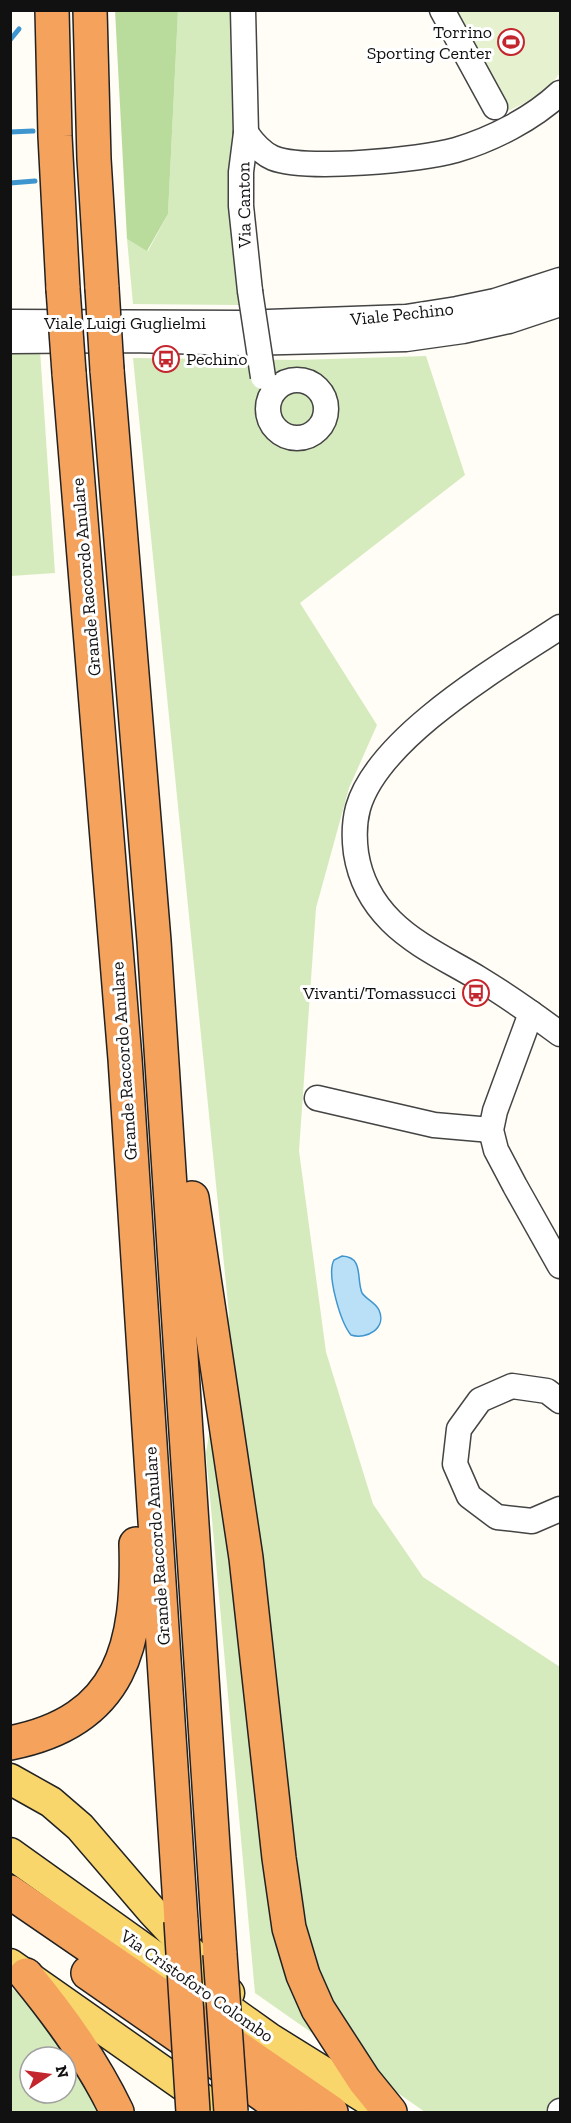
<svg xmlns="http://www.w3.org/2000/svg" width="571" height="2123" font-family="'Zilla Slab',serif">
<rect width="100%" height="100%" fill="#fffdf5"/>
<g fill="#d5ebbd" fill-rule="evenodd">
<polygon points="178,11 233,11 233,97 239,305 133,304 127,239 148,251 168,214"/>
<polygon points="11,348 40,350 55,573 11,576"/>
<polygon points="426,356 465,475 300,603 377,725 349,788 316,908 299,1151 326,1352 373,1504 423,1577 560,1667 560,2112 425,2112 255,1993 206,1453 229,1314 133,358 298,360"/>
<path d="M10 1986 58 2032 100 2112H11ZM30 2057H66V2093H30Z"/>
</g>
<polygon fill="#b9dc9c" points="115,10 178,11 168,214 147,251 127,239"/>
<path fill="#e6f2cf" d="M448 11H560V73C545 95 520 106 496 116Z"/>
<path fill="#b9e0f7" stroke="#3f96cf" stroke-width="1.5" d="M342 1256C364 1257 356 1278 362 1293 367 1300 375 1302 379 1310 387 1328 367 1340 351 1335 341 1323 326 1275 334 1260Z"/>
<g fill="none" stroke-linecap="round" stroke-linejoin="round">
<g stroke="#3f96cf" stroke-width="5">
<polyline points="10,40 19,29"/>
<polyline points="10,132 33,131"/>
<polyline points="10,183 35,181"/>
</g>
<defs>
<g id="minor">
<polyline points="243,10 246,133 241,172 241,206 250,291"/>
<polyline points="442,10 495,107"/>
<path d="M246 133C253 143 261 153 273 158 306 171 420 160 456 150 493 139 532 119 560 93"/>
<polyline points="10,322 240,323 406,317 457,309 495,301 560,280"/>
<polyline points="10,341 132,340 243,343 406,339 463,331 509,321 560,304"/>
<circle cx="297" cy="409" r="29"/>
<path d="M560 627C501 666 378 737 358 808 354 823 354 838 356 853 360 879 373 903 391 921 415 945 448 960 478 978 506 995 533 1014 560 1034"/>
<polyline points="531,1013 495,1111 491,1130 496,1150 515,1186 560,1266"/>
<polyline points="317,1098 434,1125 491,1130"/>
<polyline points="560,1401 547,1391 512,1386 480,1400 459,1429 455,1464 469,1496 497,1517 532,1521 560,1509"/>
<polyline points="560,2112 560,2111"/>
</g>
<g id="major">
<polyline points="10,1779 51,1802 80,1827 153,1912 229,1993"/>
<polyline points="10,1853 269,2038 383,2109"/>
<polyline points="10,1964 221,2112"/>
</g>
<g id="highway">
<polyline points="52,10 55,136 63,289"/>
<polyline points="90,10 94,159 102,288"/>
<polyline points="107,370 154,941 220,1954"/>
<polyline points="69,373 125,1059 181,1921"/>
<polyline points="192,1198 246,1558 279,1858 289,1928 303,1975 318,2009 364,2080 390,2112"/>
<path d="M10 1743C123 1721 139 1644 136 1544"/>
<polyline points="10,1892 331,2112"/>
<polyline points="88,1973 288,2112"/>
<path d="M26 1975C62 2019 93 2062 117 2112"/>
</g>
</defs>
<use href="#minor" stroke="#444" stroke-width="27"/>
<use href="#major" stroke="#222" stroke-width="33"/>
<use href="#highway" stroke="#222" stroke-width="36"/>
<use href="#minor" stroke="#fff" stroke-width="24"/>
<use href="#major" stroke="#f9d66b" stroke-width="30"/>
<use href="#highway" stroke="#f5a25d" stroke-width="33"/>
<defs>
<polyline id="minor-bridge" points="250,291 263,377"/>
<g id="highway-bridge">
<polyline points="102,288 107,370"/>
<polyline points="63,289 69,373"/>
<polyline points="181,1921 193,2112"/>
<polyline points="220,1954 231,2112"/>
</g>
</defs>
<use href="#minor-bridge" stroke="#444" stroke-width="27" stroke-linecap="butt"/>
<use href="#highway-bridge" stroke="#222" stroke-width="36" stroke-linecap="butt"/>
<use href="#minor-bridge" stroke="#fff" stroke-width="24"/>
<use href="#highway-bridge" stroke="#f5a25d" stroke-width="33"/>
</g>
<defs>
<symbol id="stadium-ring" viewBox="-11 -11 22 22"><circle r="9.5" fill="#fff" stroke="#c4262e" stroke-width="1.5"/><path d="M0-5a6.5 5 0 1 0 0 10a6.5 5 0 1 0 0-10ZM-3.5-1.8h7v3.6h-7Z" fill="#c4262e"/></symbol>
<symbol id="bus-ring" viewBox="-11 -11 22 22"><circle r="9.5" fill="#fff" stroke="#c4262e" stroke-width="1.5"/><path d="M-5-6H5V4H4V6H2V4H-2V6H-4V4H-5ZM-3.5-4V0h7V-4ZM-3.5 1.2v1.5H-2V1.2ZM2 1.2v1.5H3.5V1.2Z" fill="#c4262e"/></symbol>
</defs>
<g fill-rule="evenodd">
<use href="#stadium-ring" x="496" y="27" width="30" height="30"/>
<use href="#bus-ring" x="151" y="344" width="30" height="30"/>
<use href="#bus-ring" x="461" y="978" width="30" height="30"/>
</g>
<g text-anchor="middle" stroke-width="6" stroke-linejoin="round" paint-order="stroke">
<g font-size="18" fill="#111" stroke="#fff" text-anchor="end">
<text x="492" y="38">Torrino<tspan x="492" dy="21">Sporting Center</tspan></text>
<text x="186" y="365" text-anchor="start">Pechino</text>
<text x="456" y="999">Vivanti/Tomassucci</text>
</g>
<g font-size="18" fill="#111" stroke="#fff">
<text transform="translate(244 205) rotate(-91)" y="6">Via Canton</text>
<text transform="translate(402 314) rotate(-6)" y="6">Viale Pechino</text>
<text x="125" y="329">Viale Luigi Guglielmi</text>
<text transform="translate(86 577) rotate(-95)" y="6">Grande Raccordo Anulare</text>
<text transform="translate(124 1061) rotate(-94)" y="6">Grande Raccordo Anulare</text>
<text transform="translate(157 1546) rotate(-94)" y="6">Grande Raccordo Anulare</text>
<text transform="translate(197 1986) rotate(35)" y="6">Via Cristoforo Colombo</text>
</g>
</g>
<rect width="571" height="2123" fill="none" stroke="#111111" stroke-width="24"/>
<g transform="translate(48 2075) rotate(77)"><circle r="28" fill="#ffffff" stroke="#a0a0a0" stroke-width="1.5"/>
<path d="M0-4.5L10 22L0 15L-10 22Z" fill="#c4262e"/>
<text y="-9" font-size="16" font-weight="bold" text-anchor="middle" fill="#111111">N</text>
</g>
</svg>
